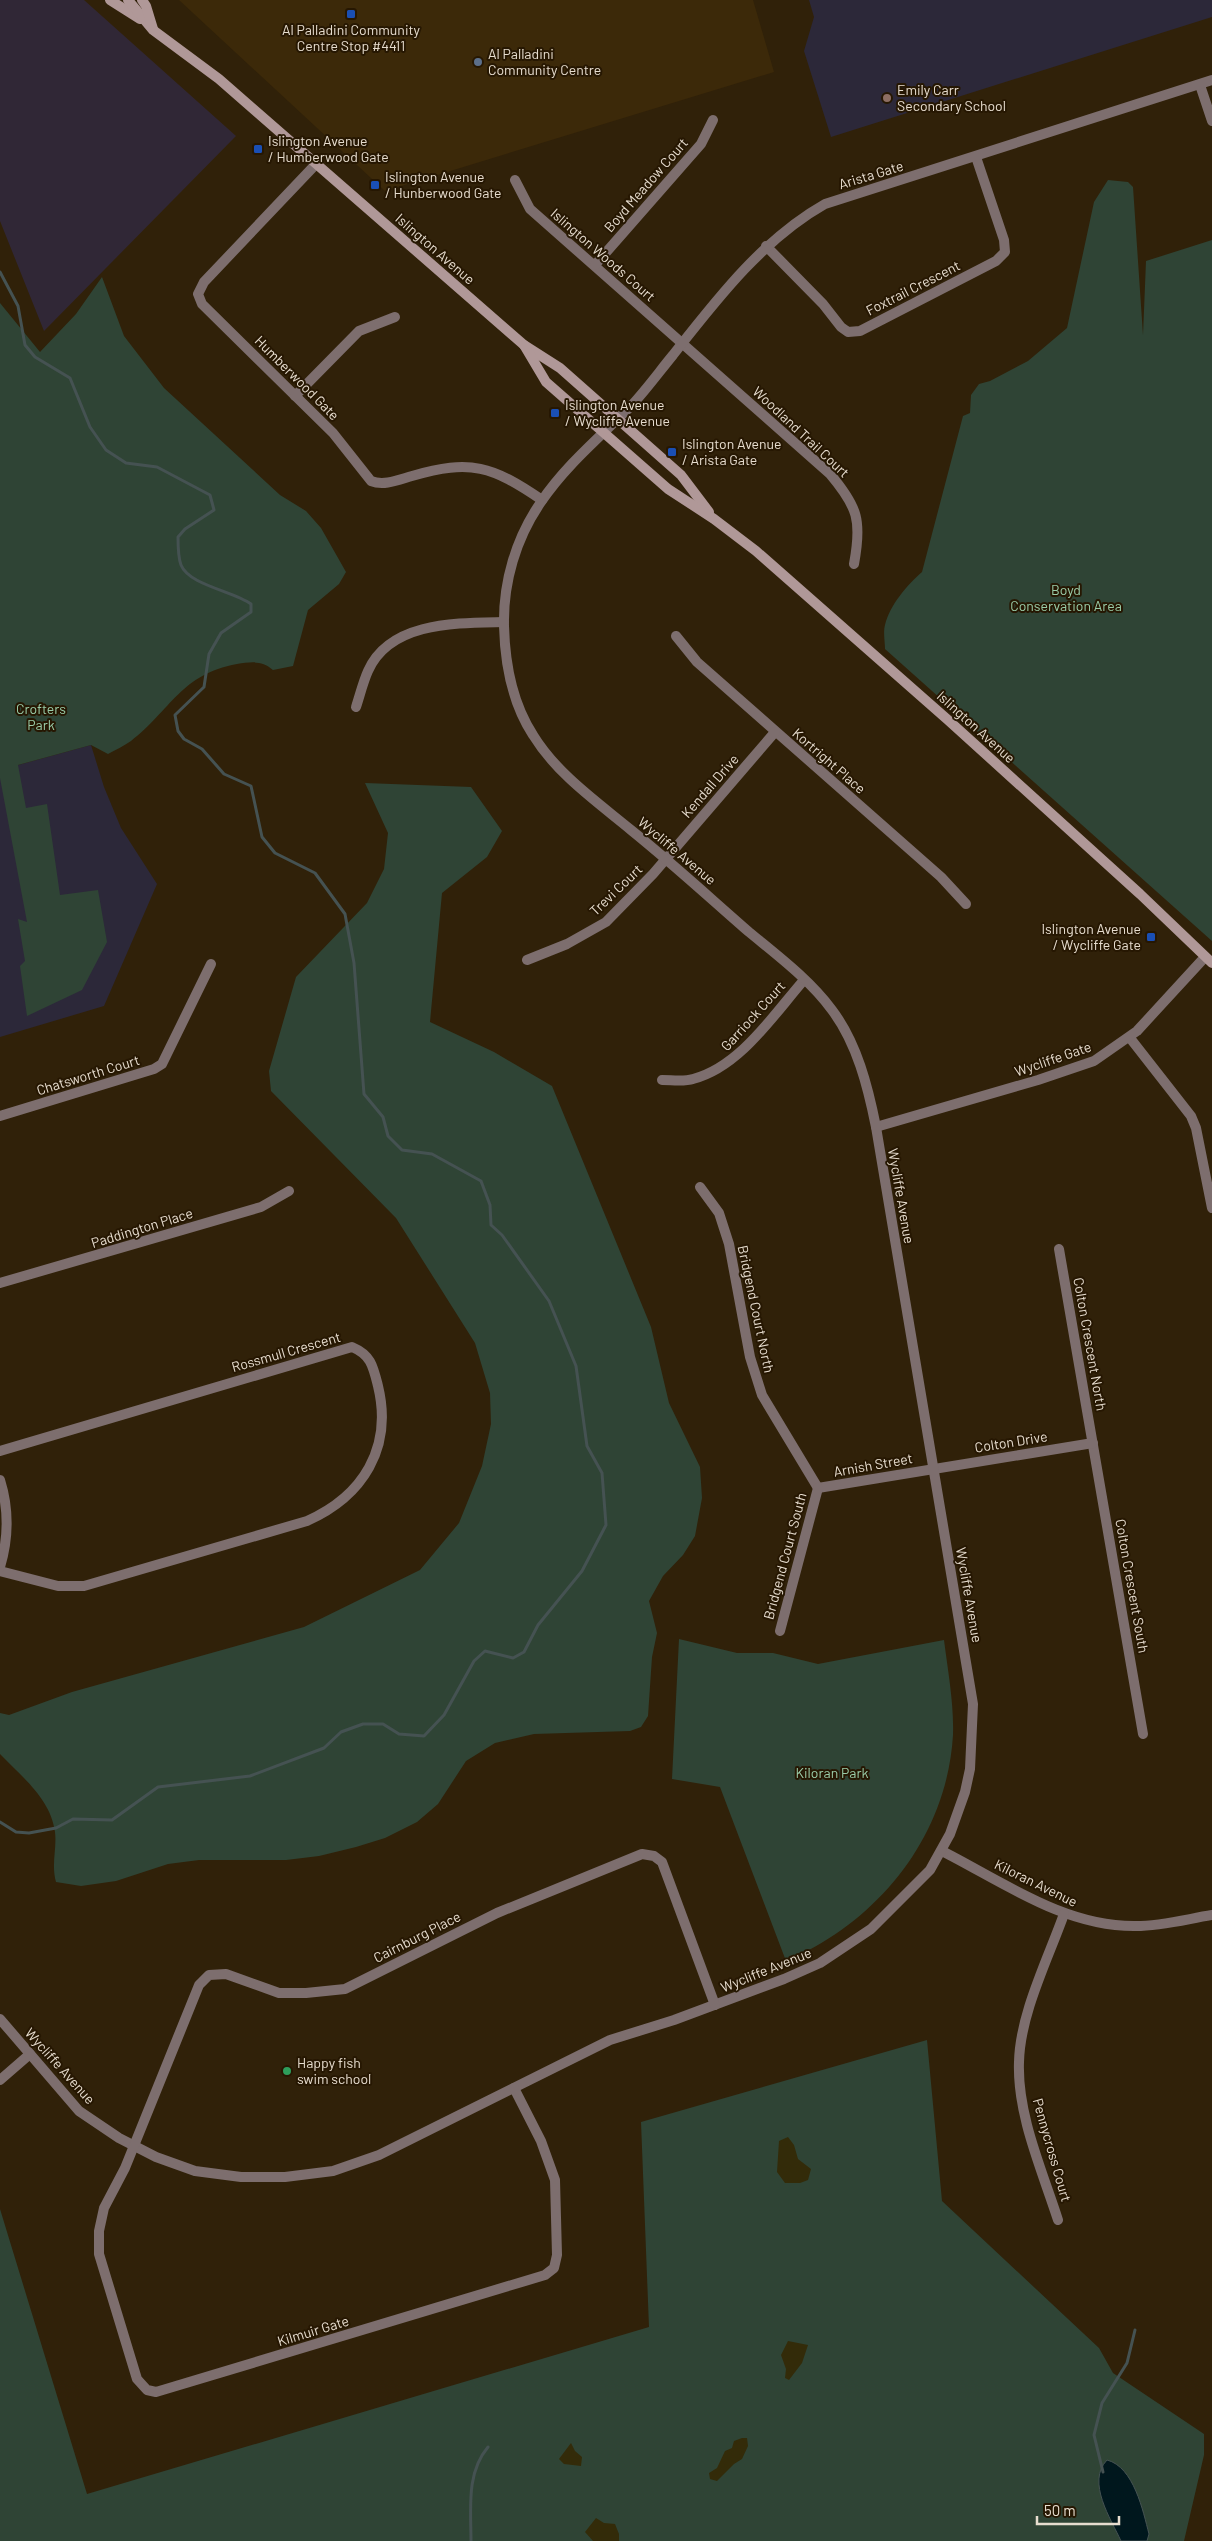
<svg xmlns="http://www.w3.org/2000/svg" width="1212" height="2541" font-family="Barlow,sans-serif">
<rect width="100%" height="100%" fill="#302109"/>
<polygon fill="#3c2909" points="179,0 753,0 774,72 385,191"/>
<polygon fill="#302736" points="0,0 84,0 236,136 44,331 0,221"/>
<g fill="#2c2839">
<polygon points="809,0 1212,0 1212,17 831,137 804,51 814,17"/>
<polygon points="91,745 104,787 121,828 157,884 104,1006 0,1037 0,770"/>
</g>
<g fill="#2f4435">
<path d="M1108 180 1128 182 1133 187 1143 335 1146 261 1212 240V941L885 649C885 642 883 632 885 625 890 605 907 585 922 572L963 416 970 413 971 395 979 384 990 381 1028 361 1067 328 1094 202Z"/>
<path d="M102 277 124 336 164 388 280 495 306 511 321 528 346 572 339 584 308 610 293 666 273 670C262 660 251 662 237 664 181 674 171 710 131 741 124 746 115 750 108 754L91 745 18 765 26 808 47 804 60 895 98 890 107 942 82 990 27 1016 20 966 25 961 18 919 27 922 0 778V303L40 352 76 314Z"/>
<path d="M365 783 471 787 502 831 487 857 442 893 430 1022 494 1052 552 1086 651 1327 669 1403 700 1467 702 1498 695 1536 683 1555 663 1576 649 1601 657 1633 652 1657 648 1716 641 1727 630 1731 534 1734 495 1743 466 1761 438 1804 417 1822 385 1838 356 1847 319 1856 286 1860H199L168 1864 116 1881 81 1886 56 1882C51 1864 57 1849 55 1832 51 1799 21 1776 0 1754V1713L9 1715 72 1692 304 1627 420 1570 459 1523 482 1466 491 1424 490 1393 475 1343 396 1218 271 1091 269 1071 296 977 367 903 384 869 388 833Z"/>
<path d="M679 1639 737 1653H773L818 1664 944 1640C948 1672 954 1703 953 1735 947 1837 878 1922 786 1961L720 1787 672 1779Z"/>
<polygon points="927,2040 942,2201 1099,2348 1113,2373 1204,2434 1204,2455 1184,2541 0,2541 0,2209 87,2494 649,2327 641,2122"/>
</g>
<g fill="#332b09">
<polygon points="788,2137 794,2145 798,2159 811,2169 808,2180 800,2183 785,2183 777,2172 779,2141"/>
<polygon points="788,2341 808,2345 802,2363 789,2380 785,2378 786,2369 781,2355"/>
<polygon points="742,2438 747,2438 748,2446 742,2459 734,2464 717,2481 710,2479 709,2473 717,2468 725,2451 732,2448 734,2441"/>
<polygon points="571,2443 575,2451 582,2457 581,2466 564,2464 559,2459"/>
<polygon points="596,2518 604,2523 615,2524 619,2534 619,2541 593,2541 585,2532"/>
</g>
<path fill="#00171d" stroke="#455252" d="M1107 2460C1134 2467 1143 2511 1149 2534L1147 2541H1121C1111 2519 1086 2482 1107 2460Z"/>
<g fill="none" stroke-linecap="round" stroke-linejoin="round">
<g stroke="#455252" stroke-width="3">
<path d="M0 272 18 306 25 345 35 357 70 378 90 427 106 450 126 463 157 467 210 495 214 510 185 529 178 537C178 546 178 557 181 565 189 585 233 591 251 604V612L221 633 209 654 204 687 175 715 178 731 184 739 202 749 224 774 251 786 262 837 275 853 315 873 345 914 354 963 364 1094 383 1117 388 1136 402 1150 432 1154 481 1181 490 1205 491 1225 502 1235 549 1301 576 1366 587 1446 602 1473 606 1525 582 1571 538 1625 524 1652 513 1658 485 1651 474 1661 444 1715 424 1736 399 1734 383 1724H363L341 1732 324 1748 250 1776 158 1787 112 1820 73 1819 56 1828 29 1833 16 1832 0 1822"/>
<polyline points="1103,2472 1094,2435 1102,2403 1127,2363 1135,2330"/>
<path d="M471 2541C471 2509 466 2473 488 2447"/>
</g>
<g stroke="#7d6e6e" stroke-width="10">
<polyline points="1200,85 1212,121"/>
<path d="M317 163 204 282 198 294 202 304 333 433 371 481C384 486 398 480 412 476 471 459 492 466 542 500"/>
<path d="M515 180 530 209 830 474C858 507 862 521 854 564"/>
<polyline points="766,246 823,304 841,327 848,332 860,331 996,261 1005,252 1004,240 976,157"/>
<polyline points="595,265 701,144 713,120"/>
<polyline points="295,396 359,331 395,317"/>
<polyline points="676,636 697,662 941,877 966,904"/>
<path d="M356 707C360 695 363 682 368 671 390 621 458 623 504 622"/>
<polyline points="527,960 567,944 606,922 653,874 775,732"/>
<polyline points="1130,1038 1191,1116 1196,1128 1212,1208"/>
<path d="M662 1080C672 1080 684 1082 693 1079 740 1067 774 1014 804 980"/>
<polyline points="0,1116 154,1069 162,1064 211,964"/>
<polyline points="876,1127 1038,1080 1094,1061 1137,1031 1205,957"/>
<polyline points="700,1187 719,1213 729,1244 750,1357 762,1395 818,1488"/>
<polyline points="1059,1249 1143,1734"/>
<polyline points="0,1283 261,1207 289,1191"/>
<path d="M0 1451 352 1347C371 1355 373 1366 378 1386 393 1448 363 1496 307 1521L84 1586H58L0 1571"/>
<path d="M0 1480C9 1509 9 1537 0 1567"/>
<polyline points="818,1488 1093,1443"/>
<polyline points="780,1631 818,1488"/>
<path d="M942 1851C1003 1882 1065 1927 1136 1926 1162 1926 1187 1919 1212 1915"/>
<path d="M0 2019 79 2111 119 2138 156 2157 195 2171 241 2177H285L333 2171 379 2155 610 2040 674 2020 784 1979 820 1963 871 1929 930 1870 950 1834 965 1792 970 1769 973 1704 876 1127C868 1087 857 1043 832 1010 810 980 778 956 749 932 710 898 672 863 631 830 596 801 557 774 533 735 512 703 505 664 504 626 503 582 516 538 541 502 566 465 600 437 631 406 646 390 659 372 673 355 717 299 763 239 825 204L1212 80"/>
<polyline points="0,2080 30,2054"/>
<polyline points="514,2088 541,2141 555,2180 557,2255 554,2268 545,2275 156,2392 147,2390 137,2379 99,2254 99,2231 104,2208 125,2168 199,1985 209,1975 226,1974 279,1993 306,1993 345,1989 497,1913 642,1854 654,1856 662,1862 715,2005"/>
<path d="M1058 2220C1042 2170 1017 2115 1019 2062 1020 2014 1048 1959 1064 1914"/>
</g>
<g stroke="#b09898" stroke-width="10">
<polyline points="110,0 140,19"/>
<polyline points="128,0 153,30 219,79 524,345 560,368 681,475 709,512"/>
<polyline points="142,0 146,6 153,29"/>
<polyline points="524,345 546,382 668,489 714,519 756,551 948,720 1140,894 1212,963"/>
</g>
</g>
<g fill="#1a4fb4" stroke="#261702" stroke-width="2">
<rect x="346" y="9" width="10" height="10" rx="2.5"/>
<rect x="253" y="144" width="10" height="10" rx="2.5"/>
<rect x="370" y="180" width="10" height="10" rx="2.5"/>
<rect x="550" y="408" width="10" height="10" rx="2.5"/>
<rect x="667" y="447" width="10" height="10" rx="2.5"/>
<rect x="1146" y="932" width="10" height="10" rx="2.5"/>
</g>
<circle fill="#5c6f8a" stroke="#261702" stroke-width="2" cx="478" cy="62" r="5"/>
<circle fill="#8d6e63" stroke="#261702" stroke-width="2" cx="887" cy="98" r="5"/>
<circle fill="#2e9e5b" stroke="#261702" stroke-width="2" cx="287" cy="2071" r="5"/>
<g text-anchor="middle" stroke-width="4" stroke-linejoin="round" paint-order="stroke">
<g font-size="14" fill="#e7ddcf" stroke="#261702" text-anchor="start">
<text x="351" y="35" text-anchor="middle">Al Palladini Community<tspan x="351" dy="16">Centre Stop #4411</tspan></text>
<text x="488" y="59">Al Palladini<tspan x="488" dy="16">Community Centre</tspan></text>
<text x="897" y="95">Emily Carr<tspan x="897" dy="16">Secondary School</tspan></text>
<text x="268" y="146">Islington Avenue<tspan x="268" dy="16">/ Humberwood Gate</tspan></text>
<text x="385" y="182">Islington Avenue<tspan x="385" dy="16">/ Hunberwood Gate</tspan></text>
<text x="565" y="410">Islington Avenue<tspan x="565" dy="16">/ Wycliffe Avenue</tspan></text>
<text x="682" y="449">Islington Avenue<tspan x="682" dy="16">/ Arista Gate</tspan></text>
<text x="1141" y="934" text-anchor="end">Islington Avenue<tspan x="1141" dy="16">/ Wycliffe Gate</tspan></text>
<text x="297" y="2068">Happy fish<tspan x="297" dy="16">swim school</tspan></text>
</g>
<g font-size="14" fill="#e7ddcf" stroke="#261702">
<text transform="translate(871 175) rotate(-17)" y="5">Arista Gate</text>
<text transform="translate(646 185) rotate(-49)" y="5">Boyd Meadow Court</text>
<text transform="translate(435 249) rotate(41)" y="5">Islington Avenue</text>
<text transform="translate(603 255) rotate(41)" y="5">Islington Woods Court</text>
<text transform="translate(913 288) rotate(-27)" y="5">Foxtrail Crescent</text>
<text transform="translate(297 378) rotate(45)" y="5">Humberwood Gate</text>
<text transform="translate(801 432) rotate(43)" y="5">Woodland Trail Court</text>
<text transform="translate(976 727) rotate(42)" y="5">Islington Avenue</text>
<text transform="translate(829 761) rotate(41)" y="5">Kortright Place</text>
<text transform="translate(710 786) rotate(-49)" y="5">Kendall Drive</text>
<text transform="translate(677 851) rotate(40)" y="5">Wycliffe Avenue</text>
<text transform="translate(616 890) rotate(-44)" y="5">Trevi Court</text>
<text transform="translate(753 1016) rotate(-48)" y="5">Garriock Court</text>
<text transform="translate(1053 1059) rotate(-19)" y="5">Wycliffe Gate</text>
<text transform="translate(88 1075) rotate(-17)" y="5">Chatsworth Court</text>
<text transform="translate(901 1196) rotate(80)" y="5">Wycliffe Avenue</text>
<text transform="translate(142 1228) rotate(-17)" y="5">Paddington Place</text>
<text transform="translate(756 1309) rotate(78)" y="5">Bridgend Court North</text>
<text transform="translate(1090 1344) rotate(80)" y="5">Colton Crescent North</text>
<text transform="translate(286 1352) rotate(-16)" y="5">Rossmull Crescent</text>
<text transform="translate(1011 1442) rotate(-9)" y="5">Colton Drive</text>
<text transform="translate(873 1465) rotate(-10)" y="5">Arnish Street</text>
<text transform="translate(785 1556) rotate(-75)" y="5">Bridgend Court South</text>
<text transform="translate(1132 1586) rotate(80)" y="5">Colton Crescent South</text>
<text transform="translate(969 1595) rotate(80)" y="5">Wycliffe Avenue</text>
<text transform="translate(1036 1883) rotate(26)" y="5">Kiloran Avenue</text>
<text transform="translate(417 1937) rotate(-27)" y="5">Cairnburg Place</text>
<text transform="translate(766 1970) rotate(-22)" y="5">Wycliffe Avenue</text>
<text transform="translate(60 2066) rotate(48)" y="5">Wycliffe Avenue</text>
<text transform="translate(1052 2150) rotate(74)" y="5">Pennycross Court</text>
<text transform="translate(313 2331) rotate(-17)" y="5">Kilmuir Gate</text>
</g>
<g font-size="14" fill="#9acda9" stroke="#261702">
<text x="1066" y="595">Boyd<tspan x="1066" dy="16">Conservation Area</tspan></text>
<text x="41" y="714">Crofters<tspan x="41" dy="16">Park</tspan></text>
<text x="832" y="1778">Kiloran Park</text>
</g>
</g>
<path d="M1037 2516v8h82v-8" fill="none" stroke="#e7ddcf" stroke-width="2.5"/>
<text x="1044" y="2516" font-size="15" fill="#e7ddcf" stroke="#261702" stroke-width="4" paint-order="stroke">50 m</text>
</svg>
